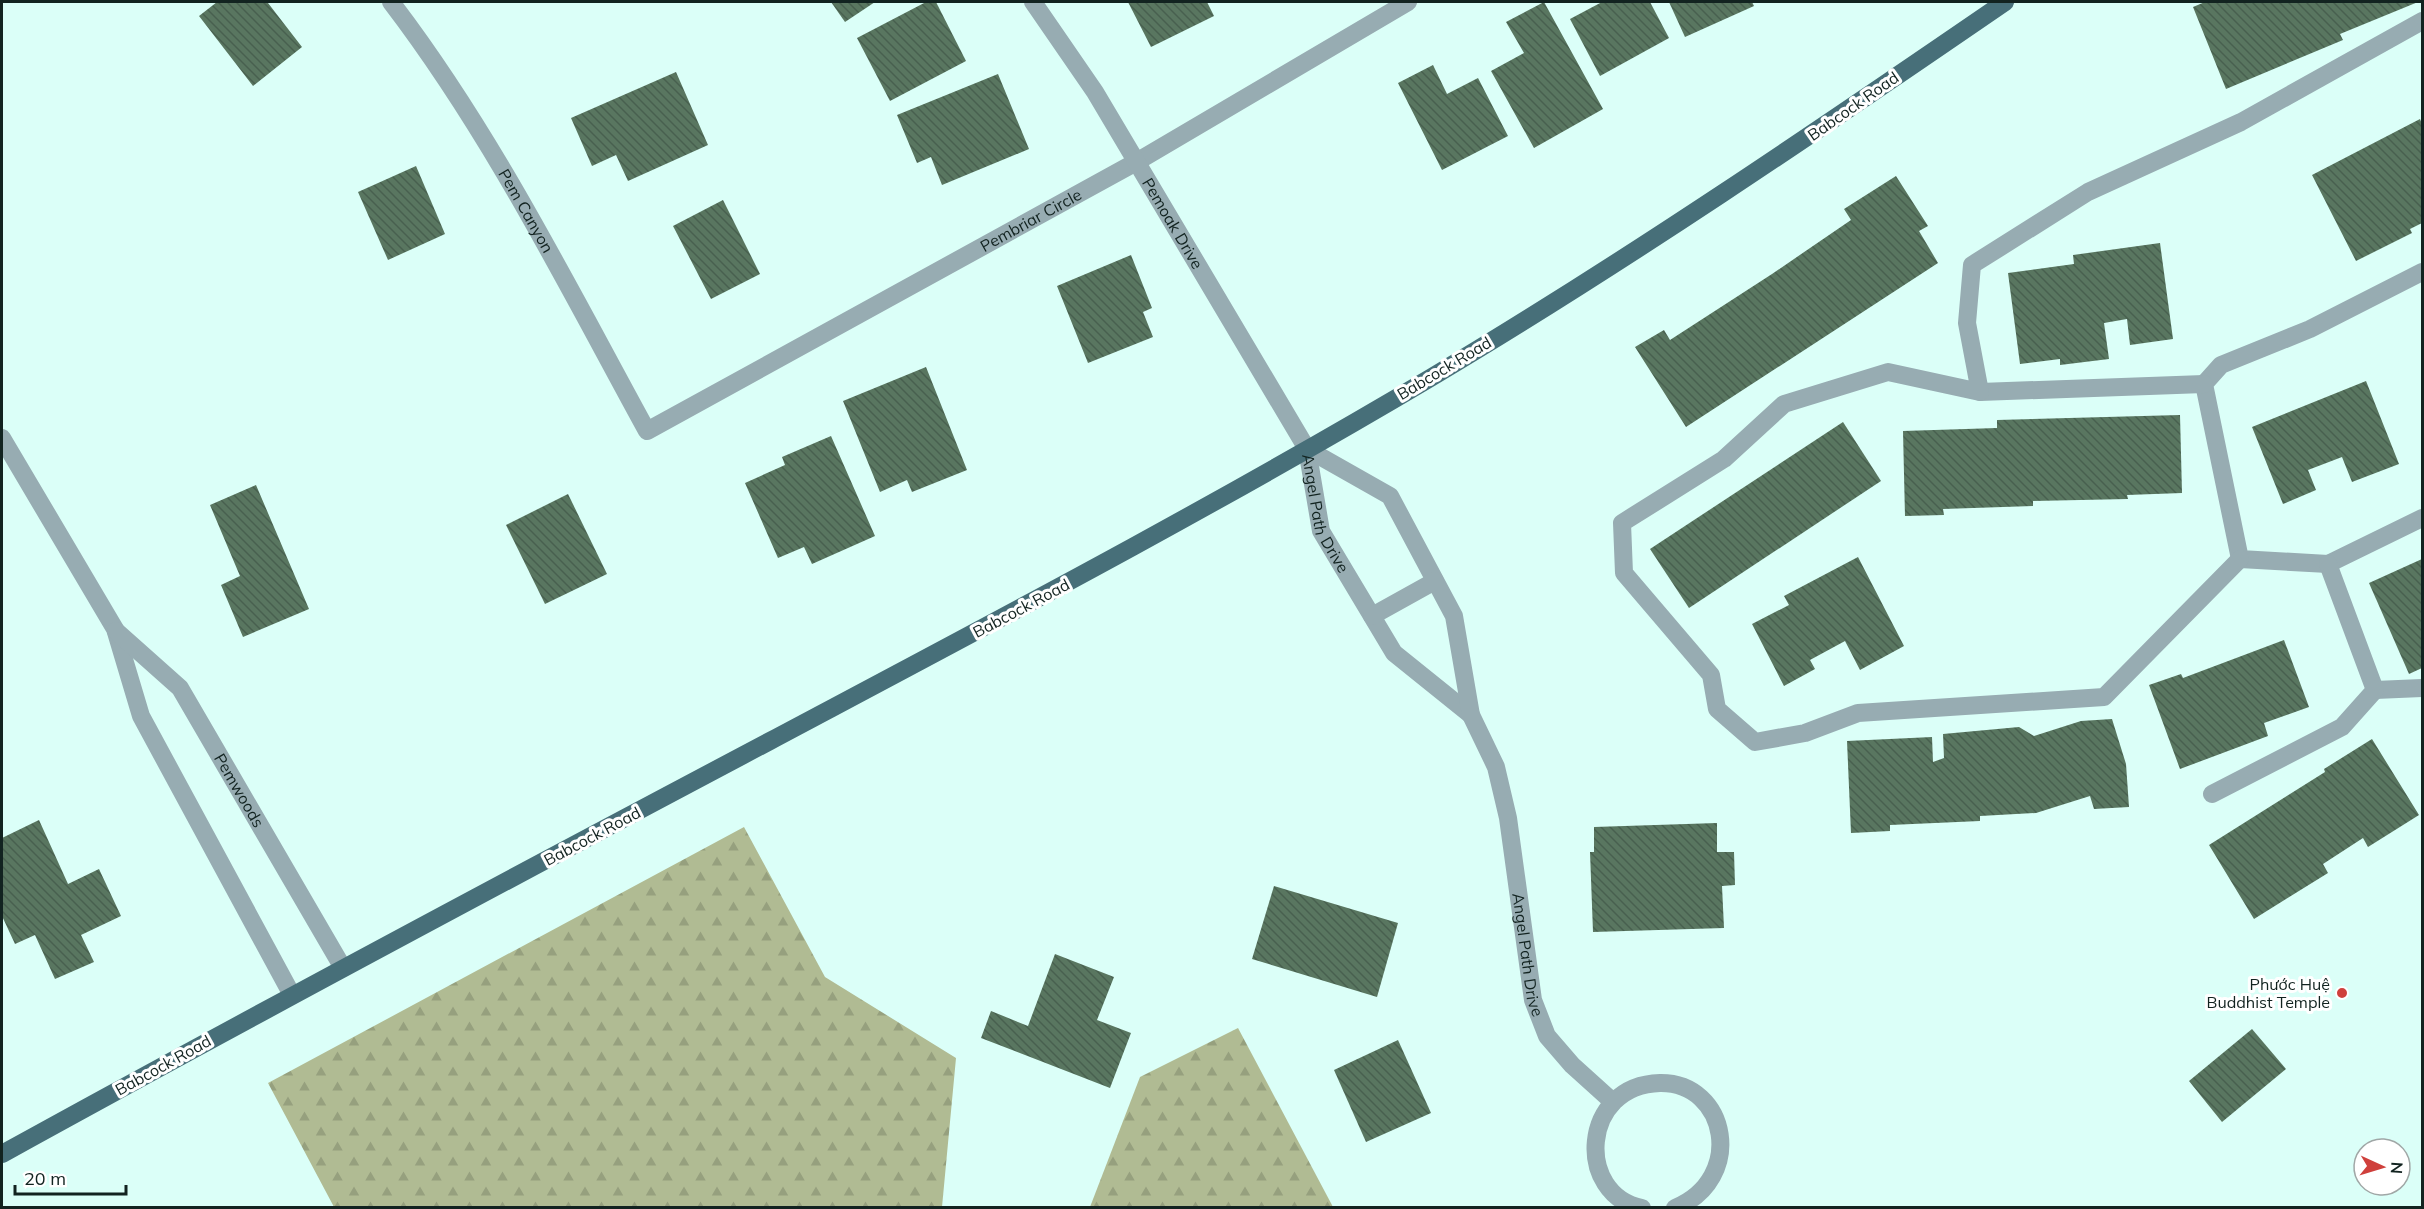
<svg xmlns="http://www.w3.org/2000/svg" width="2424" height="1209" font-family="Mulish,sans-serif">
<defs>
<pattern id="forest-firs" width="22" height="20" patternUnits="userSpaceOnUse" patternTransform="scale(1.5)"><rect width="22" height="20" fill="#b0bb93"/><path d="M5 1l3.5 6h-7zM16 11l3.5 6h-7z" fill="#96a07e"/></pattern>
<pattern id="building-back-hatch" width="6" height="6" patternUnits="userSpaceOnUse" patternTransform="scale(1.5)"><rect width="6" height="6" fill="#597660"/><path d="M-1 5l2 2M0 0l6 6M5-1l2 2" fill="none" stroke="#48604f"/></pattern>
</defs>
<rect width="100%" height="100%" fill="#dbfff8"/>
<g fill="url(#forest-firs)">
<polygon points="744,827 825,977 956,1058 942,1207 334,1207 268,1083"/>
<polygon points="1238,1028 1333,1207 1090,1207 1140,1077"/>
</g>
<g fill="url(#building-back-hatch)">
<polygon points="217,2 270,2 268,3 302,47 253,86 199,16"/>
<polygon points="831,2 875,2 845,22"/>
<polygon points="926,2 936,2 966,61 890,101 857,38"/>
<polygon points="1128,2 1207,2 1214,16 1151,47"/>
<polygon points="1544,2 1603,109 1534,148 1491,71 1524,53 1506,22"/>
<polygon points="1602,2 1650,2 1669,38 1600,76 1570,19"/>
<polygon points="1669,2 1752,2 1754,6 1685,37"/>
<polygon points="2205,2 2418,2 2340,34 2343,40 2226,89 2193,7"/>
<polygon points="1433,65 1447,94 1478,78 1508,136 1442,170 1398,83"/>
<polygon points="676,72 708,145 628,181 616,155 592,166 571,118"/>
<polygon points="998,74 1029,149 942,185 931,157 917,163 897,115"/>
<polygon points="2420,119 2422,124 2422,223 2410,229 2412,233 2356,261 2312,175"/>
<polygon points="416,166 445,234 388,260 358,192"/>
<polygon points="1896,176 1928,226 1919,231 1938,263 1686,427 1635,347 1664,330 1670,340 1772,274 1851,220 1844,209"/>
<polygon points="723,200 760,274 711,299 673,226"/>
<polygon points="2160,243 2173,339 2130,345 2127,319 2104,323 2109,359 2060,365 2060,359 2020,364 2008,273 2074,264 2073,255"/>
<polygon points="1131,255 1152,308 1143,312 1153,337 1088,363 1057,286"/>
<polygon points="926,367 967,470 912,492 907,480 880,492 843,401"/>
<polygon points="2366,381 2399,464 2352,482 2342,457 2308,470 2316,490 2283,504 2252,427"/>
<polygon points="2180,415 2182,493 2127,495 2128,499 2033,501 2033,506 1943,509 1944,515 1905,516 1903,431 1997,428 1997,420"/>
<polygon points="1843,422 1881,481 1689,608 1650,549"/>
<polygon points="831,436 875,536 812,564 804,547 778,558 745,483 785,465 782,457"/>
<polygon points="256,485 309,609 243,637 221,585 240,576 210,505"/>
<polygon points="568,494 607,574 545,604 506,525"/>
<polygon points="1858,557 1904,646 1860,670 1845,641 1810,660 1815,669 1784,686 1752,624 1789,605 1784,596"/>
<polygon points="2422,559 2422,668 2409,674 2369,583"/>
<polygon points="2284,640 2309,707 2264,723 2268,736 2180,769 2149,685 2181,674 2183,678"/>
<polygon points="2112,719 2126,764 2129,807 2094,809 2090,796 2036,813 1980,816 1980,821 1890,825 1890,831 1851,833 1847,741 1932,737 1933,762 1944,758 1943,734 2019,727 2034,736 2081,721"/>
<polygon points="2372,739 2419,815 2368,847 2363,838 2323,864 2328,873 2254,919 2209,845 2325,772 2324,769"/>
<polygon points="39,820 68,884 99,869 121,916 81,935 94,962 55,979 35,935 15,944 2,916 2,838"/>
<polygon points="1717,823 1717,852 1734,852 1735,885 1722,886 1724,928 1593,932 1590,852 1594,852 1594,827"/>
<polygon points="1274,886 1398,923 1377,997 1252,959"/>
<polygon points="1055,954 1114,977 1097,1020 1131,1033 1110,1088 981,1038 991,1011 1028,1026"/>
<polygon points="2252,1029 2286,1069 2222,1122 2189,1081"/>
<polygon points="1398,1040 1431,1113 1366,1142 1334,1070"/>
</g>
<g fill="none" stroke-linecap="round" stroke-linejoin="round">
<g stroke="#97acb2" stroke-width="18">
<path id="s1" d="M391 2C492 134 567 285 647 431L1138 161 1408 2"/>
<path id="s2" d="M1033 2 1095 92 1307 449 1321 531 1394 653 1471 715"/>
<polyline points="2422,272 2310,329 2221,365 2204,384 2240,559 2328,564 2422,518"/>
<polyline points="1980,392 2204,384"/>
<polyline points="2,438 115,629 141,716 292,995"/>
<path id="s3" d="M1307 449 1390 496 1454 616 1471 715 1496 767 1508 818 1533 1000 1547 1036 1572 1065 1613 1102"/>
<polyline points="2240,559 2104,697 1858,713 1805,733 1755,742 1717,709 1711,675 1624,573 1622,523 1724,459 1784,404 1888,372 1980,392 1967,323 1972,265 2088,192 2241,122 2422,21"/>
<polyline points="1372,616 1435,581"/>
<path id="s4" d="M116 631 180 688 343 968"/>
<polyline points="2375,690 2422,688"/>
<polyline points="2212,794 2342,727 2375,690 2328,564"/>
<path d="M1642 1208C1575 1195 1580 1085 1660 1083 1728 1082 1746 1179 1675 1208"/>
</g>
<path stroke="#476f79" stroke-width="18" d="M2 1154C256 1014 513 877 770 741 992 623 1215 506 1432 377 1628 260 1817 131 2005 2"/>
</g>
<circle fill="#cf403c" stroke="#fff" stroke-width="2" cx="2342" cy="993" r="6"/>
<g text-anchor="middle" stroke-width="6" stroke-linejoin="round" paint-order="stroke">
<g font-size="16" fill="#122320" stroke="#fff">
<text transform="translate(1853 106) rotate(-35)" y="6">Babcock Road</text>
<text dy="6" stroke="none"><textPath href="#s1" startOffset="249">Pem Canyon</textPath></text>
<text dy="6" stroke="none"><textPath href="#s1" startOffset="938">Pembriar Circle</textPath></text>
<text dy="6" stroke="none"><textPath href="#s2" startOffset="262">Pemoak Drive</textPath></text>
<text transform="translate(1444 368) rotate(-31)" y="6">Babcock Road</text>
<text dy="6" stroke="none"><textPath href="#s2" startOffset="592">Angel Path Drive</textPath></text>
<text transform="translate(1021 608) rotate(-28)" y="6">Babcock Road</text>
<text dy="6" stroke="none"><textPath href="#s4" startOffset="204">Pemwoods</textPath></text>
<text transform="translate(592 836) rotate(-28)" y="6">Babcock Road</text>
<text dy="6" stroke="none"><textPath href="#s3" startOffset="580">Angel Path Drive</textPath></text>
<text transform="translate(163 1065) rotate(-29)" y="6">Babcock Road</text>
</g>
<g font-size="16" fill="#122320" stroke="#fff" text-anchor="end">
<text x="2330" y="990">Phước Huệ<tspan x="2330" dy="18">Buddhist Temple</tspan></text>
</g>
</g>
<rect width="2424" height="1209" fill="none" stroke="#122320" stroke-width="6"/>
<g transform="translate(2382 1167) rotate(94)"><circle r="28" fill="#ffffff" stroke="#a0a7a6" stroke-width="1.5"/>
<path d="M0-4.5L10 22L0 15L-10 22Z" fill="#cf403c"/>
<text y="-9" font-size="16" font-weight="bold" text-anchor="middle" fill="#122320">N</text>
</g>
<path d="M15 1185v9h111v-9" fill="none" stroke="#122320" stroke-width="3"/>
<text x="24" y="1185" font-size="18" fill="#122320" stroke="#ffffff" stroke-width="4.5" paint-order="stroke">20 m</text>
</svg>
